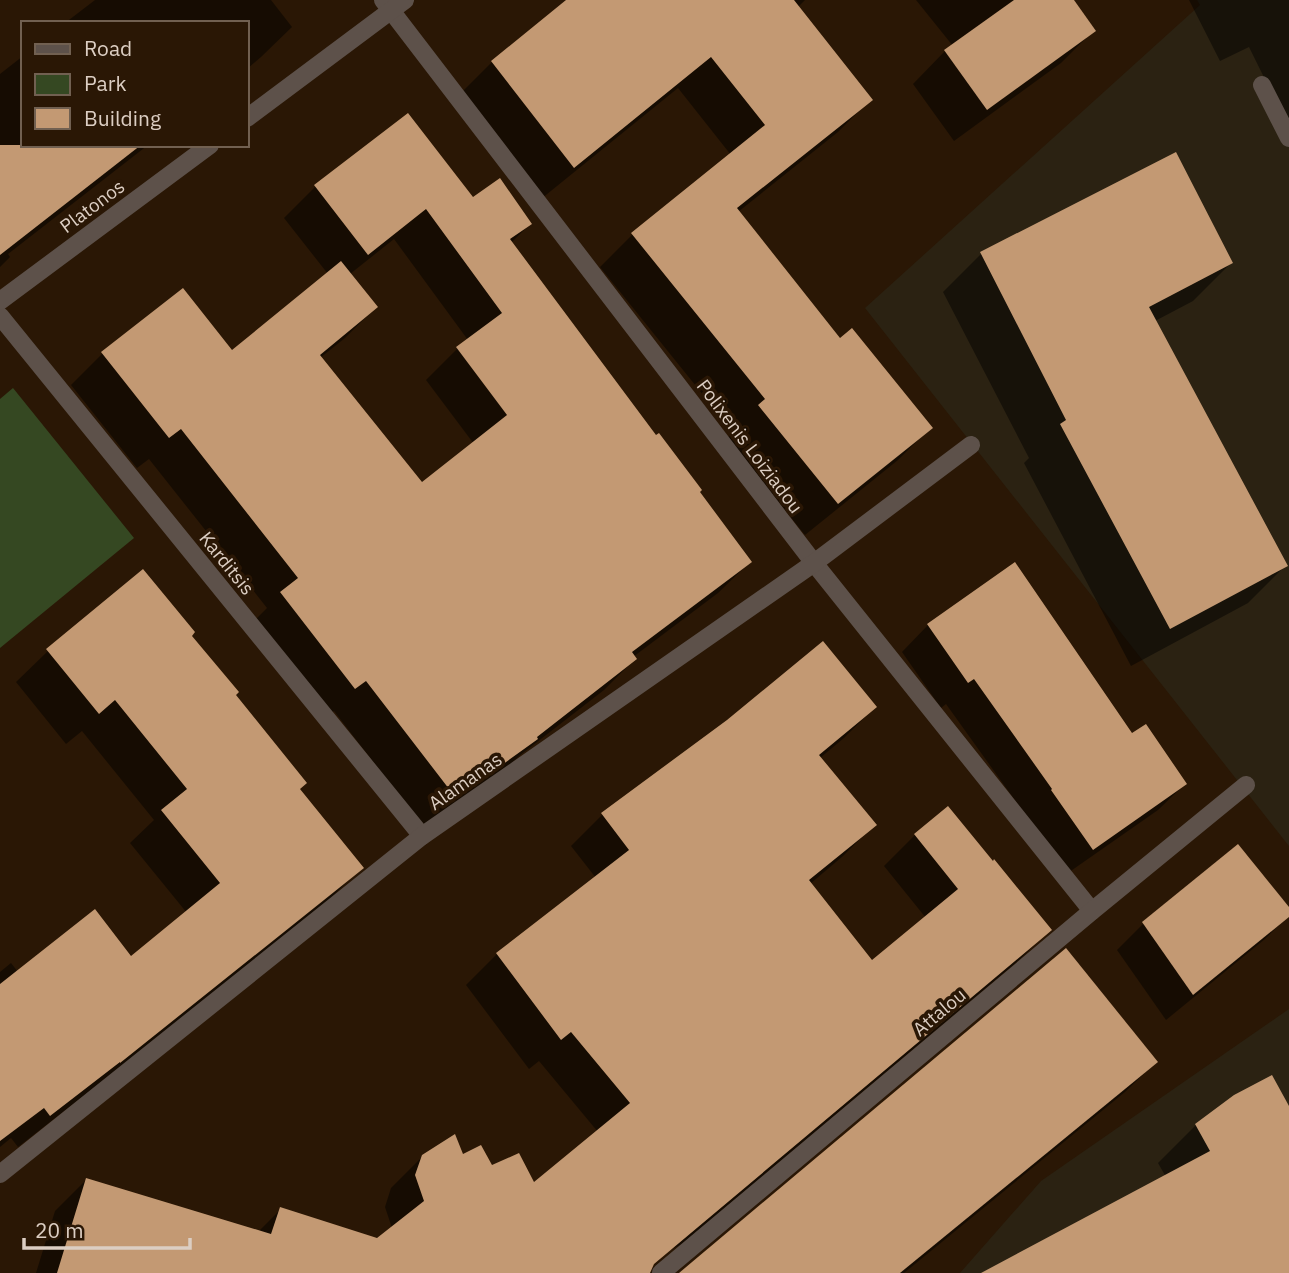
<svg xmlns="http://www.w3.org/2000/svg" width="1289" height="1273" font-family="'IBM Plex Sans',sans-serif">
<rect width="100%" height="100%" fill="#2a1705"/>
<g fill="#2b2212">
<polygon points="1197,0 1289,0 1289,846 865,308 1200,5"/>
<polygon points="1289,1009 1289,1273 960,1273 1041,1181"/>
</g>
<polygon fill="#354822" points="13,388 134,538 0,648 0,399"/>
<g fill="#0007" fill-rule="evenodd">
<polygon points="95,0 271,0 292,27 261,57 247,69 247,23 65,23"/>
<polygon points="569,0 805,0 798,7 870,100 838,132 738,212 840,340 930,428 898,460 805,535 727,438 733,432 600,267 632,235 731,155 678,88 541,199 460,94 492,62"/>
<polygon points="916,0 1071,0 1093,31 1061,63 954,141 913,84 945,51 953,46"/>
<polygon points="1189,0 1289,0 1289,128 1249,47 1220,61"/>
<polygon points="23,56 23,145 148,145 8,254 10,257 0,267 0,74"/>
<path d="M407 116 473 199 530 224 511 243 750 562 718 593 633 657 635 659 604 690 519 756 505 770 424 828 334 711 323 719 250 625 267 608 149 459 137 468 71 385 102 354 182 290 231 353 328 274 284 218 315 187ZM394 239 468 340 457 349 426 380 474 444 422 484 320 358 345 338 376 307 350 274Z"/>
<polygon points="981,254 1231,263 1193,301 1155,321 1286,565 1248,603 1131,666 1024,463 1029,458 943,292"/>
<polygon points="928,625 1132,736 1185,784 1158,810 1065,875 1027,817 946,704 941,708 902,652"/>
<polygon points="190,636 234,695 298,789 361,867 330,899 90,1092 91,1090 18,1147 11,1138 0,1147 0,972 11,963 18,972 131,958 187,913 130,843 154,820 82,731 66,744 16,682 48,651"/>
<polygon points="875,707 844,738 820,758 874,825 843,856 810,884 872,962 926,918 884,866 915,835 1049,930 1018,961 682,1244 623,1273 36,1273 55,1211 86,1180 258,1232 281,1209 377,1240 392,1228 385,1207 391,1188 423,1156 462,1156 533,1185 598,1132 539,1061 529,1069 466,985 497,954 596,878 571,846 603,814"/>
<polygon points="1289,909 1289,915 1265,939 1166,1020 1117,950 1144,923"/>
<polygon points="1156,1062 1125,1092 904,1273 720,1273"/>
<polygon points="1289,1110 1289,1273 986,1273 1166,1177 1158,1163 1196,1125"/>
</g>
<g fill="#c39973">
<polygon points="566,0 794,0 873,100 737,208 840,338 852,328 933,428 838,504 758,405 765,399 631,233 765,125 711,57 574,168 491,61"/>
<polygon points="1014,0 1074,0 1096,31 987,110 944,50"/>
<polygon points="408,113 473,197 500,178 532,224 510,239 656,435 659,433 702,490 700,492 752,562 632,652 637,659 537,737 538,739 456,798 366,681 355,689 280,592 298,578 181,429 169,438 101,352 183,288 232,350 341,261 378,307 320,355 422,482 507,415 456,347 502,313 426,209 368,255 314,185"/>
<polygon points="0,145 141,145 0,255"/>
<polygon points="1176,152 1233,263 1149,307 1288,566 1170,629 1060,424 1066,420 980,252"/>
<polygon points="1015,562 1132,733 1146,724 1187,784 1093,850 1051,790 1052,789 974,679 968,683 927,624"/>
<polygon points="143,569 195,632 192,636 239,692 236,695 307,783 300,789 364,868 120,1063 120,1062 50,1116 44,1108 0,1141 0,984 95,909 131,956 220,883 161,810 187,789 115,700 99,714 46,649"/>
<polygon points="823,641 877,707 819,755 877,825 809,880 872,960 958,889 914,834 948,806 993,861 994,859 1052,930 654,1264 650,1273 57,1273 86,1178 271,1234 280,1207 377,1238 424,1201 415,1175 422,1155 455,1134 463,1154 481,1145 492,1165 519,1153 534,1182 630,1103 571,1032 561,1040 496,953 629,850 601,813 727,720"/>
<polygon points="1238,844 1289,907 1289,917 1193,995 1142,922"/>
<polygon points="1066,948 1158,1062 900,1273 679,1273"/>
<polygon points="1272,1075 1289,1106 1289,1273 981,1273 1210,1151 1195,1124 1234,1095"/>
</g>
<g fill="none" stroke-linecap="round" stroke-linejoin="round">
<polyline stroke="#5d514a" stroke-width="18" points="1262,85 1289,138"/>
<g stroke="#5d514a" stroke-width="18">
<polyline points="383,0 814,563 1092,911"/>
<polyline points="0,316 422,836"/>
<polyline points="0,1174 422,836 814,563 971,445"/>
<polyline points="661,1273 1092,911 1246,785"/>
</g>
<g stroke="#5d514a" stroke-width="18">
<polyline points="247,118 405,0"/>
<polyline points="0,301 210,145"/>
</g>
</g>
<g text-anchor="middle" stroke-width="7" stroke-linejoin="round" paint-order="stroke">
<g font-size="19" fill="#dccec3" stroke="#2a1705">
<text transform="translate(92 206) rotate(-37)" y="7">Platonos</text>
<text transform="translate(750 446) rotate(53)" y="7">Polixenis Loiziadou</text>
<text transform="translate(227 563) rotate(51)" y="7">Karditsis</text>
<text transform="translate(465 781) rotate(-35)" y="7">Alamanas</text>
<text transform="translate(939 1012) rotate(-40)" y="7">Attalou</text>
</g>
</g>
<rect x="21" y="21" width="228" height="126" fill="#2a1705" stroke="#716051" stroke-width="2"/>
<rect x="35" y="44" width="35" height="10" fill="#5d514a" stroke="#716051" stroke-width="2"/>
<text x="84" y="56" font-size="21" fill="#dccec3">Road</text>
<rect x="35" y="74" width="35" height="21" fill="#354822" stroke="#716051" stroke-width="2"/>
<text x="84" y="91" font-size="21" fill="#dccec3">Park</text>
<rect x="35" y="108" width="35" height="21" fill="#c39973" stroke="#716051" stroke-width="2"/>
<text x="84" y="126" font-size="21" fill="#dccec3">Building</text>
<path d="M24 1238v10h166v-10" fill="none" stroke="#dccec3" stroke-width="3.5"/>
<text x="35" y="1238" font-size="21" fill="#dccec3" stroke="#2a1705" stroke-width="5" paint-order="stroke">20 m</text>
</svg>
